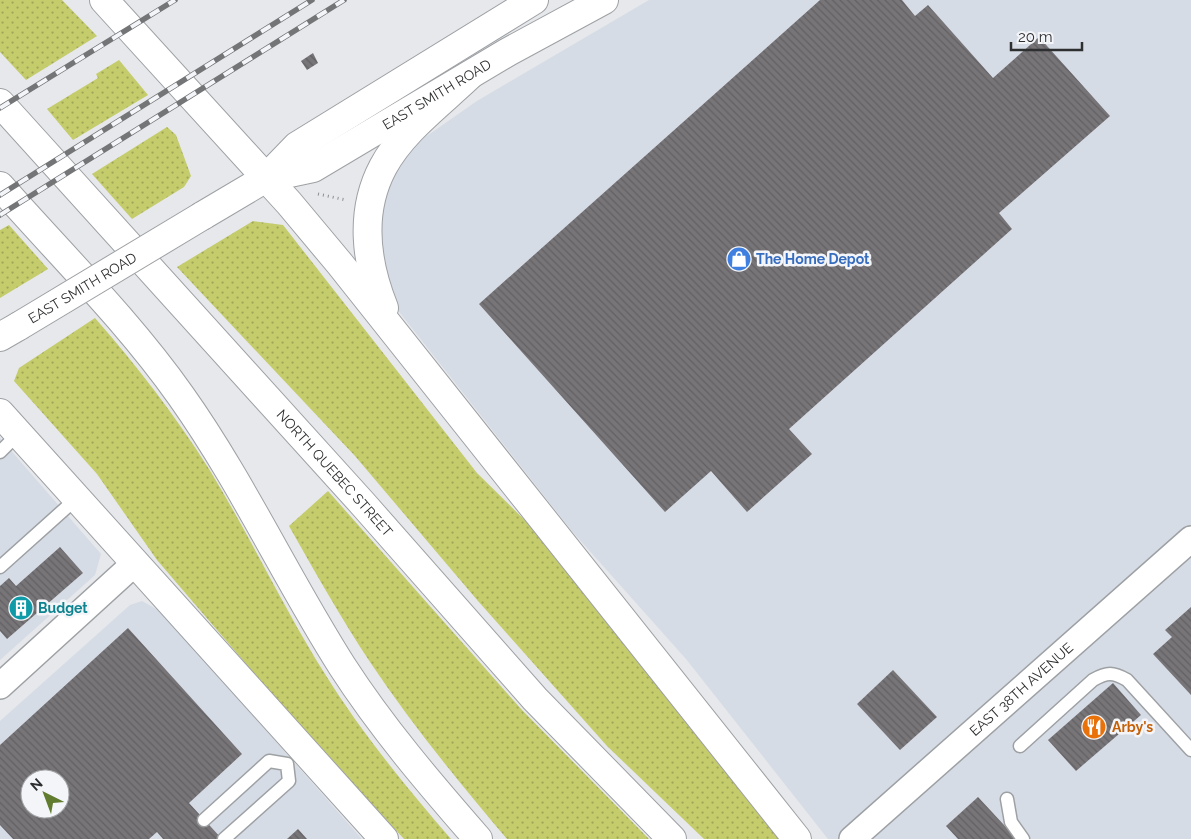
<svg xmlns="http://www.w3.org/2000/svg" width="1191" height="839" font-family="Raleway,sans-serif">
<defs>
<pattern id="grass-dots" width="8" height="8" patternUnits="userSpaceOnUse" patternTransform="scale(1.25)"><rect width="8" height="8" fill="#c4cc6b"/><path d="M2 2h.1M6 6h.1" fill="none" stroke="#a0a658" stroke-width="1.8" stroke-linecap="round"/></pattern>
<pattern id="building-back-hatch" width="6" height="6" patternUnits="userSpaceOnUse" patternTransform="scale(1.25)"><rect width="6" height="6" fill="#777578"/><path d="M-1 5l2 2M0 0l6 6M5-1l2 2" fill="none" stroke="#626063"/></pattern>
</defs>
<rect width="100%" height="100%" fill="#e6e8eb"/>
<g fill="#d6dce5" fill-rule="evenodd">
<polygon points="649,0 1191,0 1191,839 828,839 686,659 571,530 400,313 388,291 376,216 400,159 421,140 477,101"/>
<polygon points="0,438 101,554 95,575 0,660"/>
<path d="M142 601 160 611 362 839H0V721L130 605ZM30 779H60V809H30Z"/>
</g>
<g fill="url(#grass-dots)">
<polygon points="0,0 62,0 97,36 26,80 0,52"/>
<polygon points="119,60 148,95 73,140 47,109 98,78 96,74"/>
<polygon points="167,127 176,135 191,176 184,187 132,219 92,174"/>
<polygon points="253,221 283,225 477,473 557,552 783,839 704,839 607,746 478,601 355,456 177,267"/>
<polygon points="9,225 48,269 0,298 0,230"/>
<path d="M95 318C137 366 175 415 209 469 250 536 283 607 325 674 361 732 406 787 451 839H404L283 707 157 560 97 474 14 381 19 368Z"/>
<path d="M328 491 522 710 649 839H507C459 782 412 725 370 662 341 618 315 572 289 526Z"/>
</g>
<g fill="url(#building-back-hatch)" fill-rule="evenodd">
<polygon points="820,0 902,0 915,16 928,5 993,78 1039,37 1110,116 999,213 1012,229 789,429 812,454 747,512 711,471 665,512 479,304"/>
<polygon points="313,53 318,63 307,70 301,61"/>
<polygon points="60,547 83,573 7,639 0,631 0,586 9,578 16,586"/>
<polygon points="1191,607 1191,695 1153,654 1172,637 1165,630"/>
<path d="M128 628 242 754 189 803 222 839H163L157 832 149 839H13L0 825V745ZM30 779H60V809H30Z"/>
<polygon points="893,670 937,717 900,750 857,704"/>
<polygon points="1113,683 1141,715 1076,771 1048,740"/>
<polygon points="978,797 1017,839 958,839 946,826"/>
<polygon points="298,829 307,839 287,839"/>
</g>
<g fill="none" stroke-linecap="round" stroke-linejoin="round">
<defs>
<g id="lane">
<polyline points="0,452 18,434"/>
<polyline points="0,567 77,498"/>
<path d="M1020 746 1093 680C1107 672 1113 672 1127 680L1191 750"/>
<polyline points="1007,799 1011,822 1023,839"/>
<polyline points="204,820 269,761 287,764 289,781 224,839"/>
</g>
<g id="street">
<polyline points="0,686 135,563"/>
<path id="s1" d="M852 839 1191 539"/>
</g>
<g id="secondary">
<path id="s2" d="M266 178 313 168 508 52 604 0"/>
<polyline points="202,216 266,178 297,146 534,0"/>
<polyline points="0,337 19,326"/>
</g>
<g id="primary">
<polyline points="104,0 289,203 340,264 797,839"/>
<path id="s3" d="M0 103 363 504 535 699 672 839"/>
<path d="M0 186C61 255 128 321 181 396 242 482 286 578 342 666 382 728 430 784 478 839"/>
<path d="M384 308C366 263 359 212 383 167 402 131 441 103 470 75"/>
<polyline points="0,413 384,839"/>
</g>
</defs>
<use href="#lane" stroke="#9ea1a4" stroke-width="15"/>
<use href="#street" stroke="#9ea1a4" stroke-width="28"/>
<use href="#secondary" stroke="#9ea1a4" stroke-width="30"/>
<use href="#primary" stroke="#9ea1a4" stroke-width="30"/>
<polyline stroke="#8d8e90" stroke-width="3" stroke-dasharray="1 4" stroke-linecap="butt" points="318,194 346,200"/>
<use href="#lane" stroke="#fff" stroke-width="12"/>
<use href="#street" stroke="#fff" stroke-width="25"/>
<use href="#secondary" stroke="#fff" stroke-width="28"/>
<use href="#primary" stroke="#fff" stroke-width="28"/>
<defs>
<g id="rail">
<polyline points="0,108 175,0"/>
<polyline points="0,195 312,0"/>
<polyline points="0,215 344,0"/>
</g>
</defs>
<use href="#rail" stroke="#737577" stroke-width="5.5"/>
<use href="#rail" stroke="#f3f5f8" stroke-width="4" stroke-dasharray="11" stroke-linecap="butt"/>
<defs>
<g id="secondary-bridge">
<path id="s4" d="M19 326 202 216"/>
</g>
</defs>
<use href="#secondary-bridge" stroke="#9ea1a4" stroke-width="30" stroke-linecap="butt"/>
<use href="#secondary-bridge" stroke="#fff" stroke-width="28"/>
</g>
<defs>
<symbol id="shop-disc" viewBox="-11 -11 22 22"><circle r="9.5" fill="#3f7fe0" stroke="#f3f5f8"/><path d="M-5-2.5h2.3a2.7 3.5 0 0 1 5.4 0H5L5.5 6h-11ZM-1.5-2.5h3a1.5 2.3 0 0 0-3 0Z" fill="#fff"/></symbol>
<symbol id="building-disc" viewBox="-11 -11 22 22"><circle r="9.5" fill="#0f9aa8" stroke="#f3f5f8"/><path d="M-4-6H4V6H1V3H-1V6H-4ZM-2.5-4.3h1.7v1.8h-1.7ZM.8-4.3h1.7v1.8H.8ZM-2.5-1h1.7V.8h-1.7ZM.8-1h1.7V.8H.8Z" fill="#fff"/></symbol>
<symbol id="restaurant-disc" viewBox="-11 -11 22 22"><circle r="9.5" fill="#e8710a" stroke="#f3f5f8"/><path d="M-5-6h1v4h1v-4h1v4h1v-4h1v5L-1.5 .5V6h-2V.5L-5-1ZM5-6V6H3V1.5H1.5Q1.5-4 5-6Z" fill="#fff"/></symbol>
</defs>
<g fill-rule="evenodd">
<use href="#shop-disc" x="725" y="245" width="28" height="28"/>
<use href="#building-disc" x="7" y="594" width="28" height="28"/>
<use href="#restaurant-disc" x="1080" y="713" width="28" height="28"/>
</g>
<g text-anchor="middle" stroke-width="5" stroke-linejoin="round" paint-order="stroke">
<g font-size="14" fill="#2e2f30" stroke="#f3f5f8">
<text dy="5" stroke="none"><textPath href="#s2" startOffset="192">EAST SMITH ROAD</textPath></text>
<text dy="5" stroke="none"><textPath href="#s4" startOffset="74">EAST SMITH ROAD</textPath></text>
<text dy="5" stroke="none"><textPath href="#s3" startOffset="499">NORTH QUEBEC STREET</textPath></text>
<text dy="5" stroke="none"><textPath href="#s1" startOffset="226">EAST 38TH AVENUE</textPath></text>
</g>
<g font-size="14" font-weight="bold" fill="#366cbe" stroke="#f3f5f8" text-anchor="start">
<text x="756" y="264">The Home Depot</text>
</g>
<g font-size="14" font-weight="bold" fill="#0d838f" stroke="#f3f5f8" text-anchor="start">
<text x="38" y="613">Budget</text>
</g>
<g font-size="14" font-weight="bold" fill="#c56008" stroke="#f3f5f8" text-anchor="start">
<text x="1112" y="732">Arby's</text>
</g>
</g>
<g transform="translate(45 794) rotate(318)"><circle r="24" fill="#f3f5f8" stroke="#a4a6a8"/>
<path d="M0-4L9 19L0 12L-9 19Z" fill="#617c2f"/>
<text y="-8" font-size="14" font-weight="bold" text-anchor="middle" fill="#2e2f30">N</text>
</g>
<path d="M1011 42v8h71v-8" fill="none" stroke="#2e2f30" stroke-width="2.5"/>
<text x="1018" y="42" font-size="15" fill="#2e2f30" stroke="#f3f5f8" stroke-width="4" paint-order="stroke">20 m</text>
</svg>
